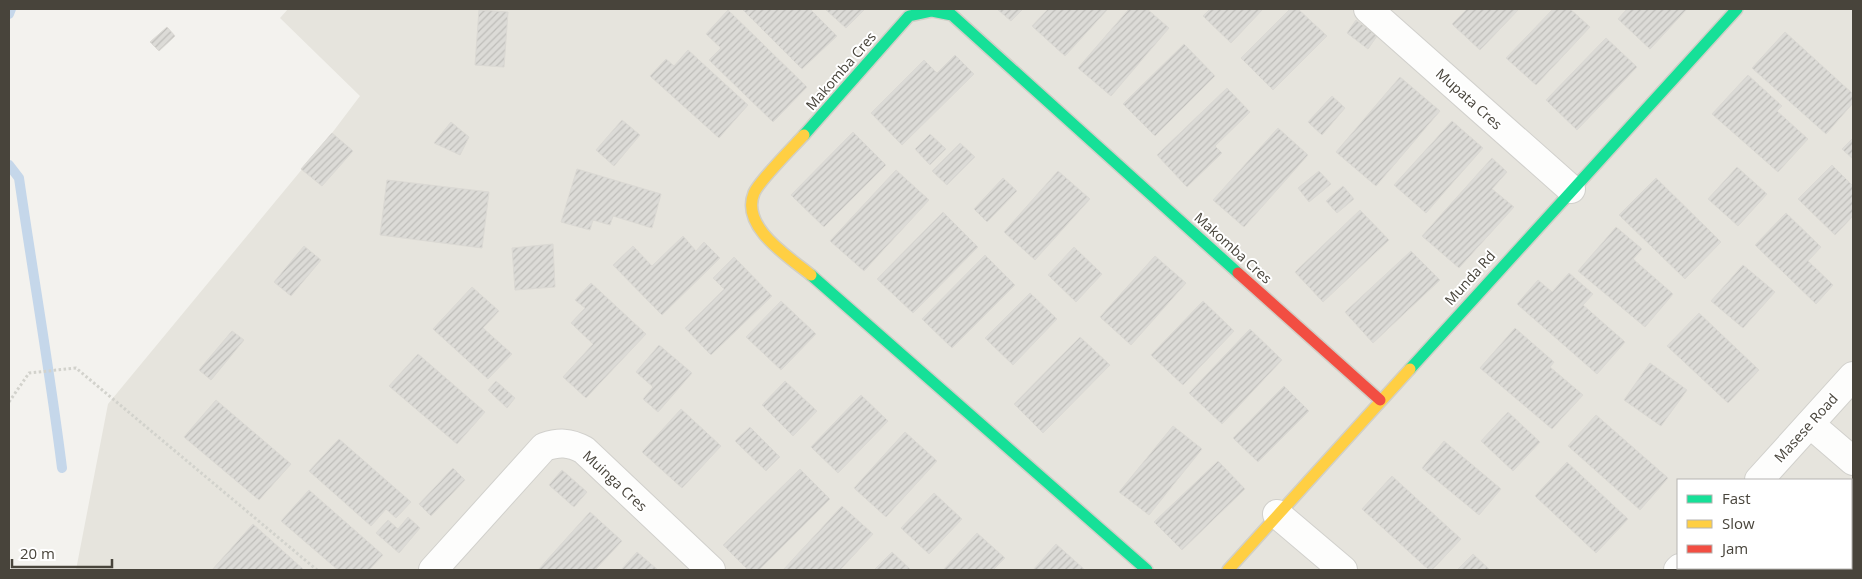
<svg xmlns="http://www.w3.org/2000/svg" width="1862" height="579" font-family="'Open Sans',sans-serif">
<defs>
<pattern id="building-hatch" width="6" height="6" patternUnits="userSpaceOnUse" patternTransform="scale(1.25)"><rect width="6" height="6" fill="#dcdbd7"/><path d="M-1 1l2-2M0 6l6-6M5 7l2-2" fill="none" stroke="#bebdb9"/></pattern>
</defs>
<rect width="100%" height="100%" fill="#f3f2ee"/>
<path fill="#e6e4dd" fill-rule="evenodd" d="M288 9H1853V570H76L108 404 332 133 360 96 280 18ZM1678 480H1851V568H1678Z"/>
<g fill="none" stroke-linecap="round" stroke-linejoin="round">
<g stroke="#c5d7ea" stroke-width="10">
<polyline points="9,14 11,9"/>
<path d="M9 165 19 178C33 275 50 371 62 468"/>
</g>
</g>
<g fill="url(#building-hatch)" stroke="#dbd9d4">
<polygon points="742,9 810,9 837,36 802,69"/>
<polygon points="825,9 865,9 846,28"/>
<polygon points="997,9 1023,9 1011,21"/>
<polygon points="1048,9 1108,9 1065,56 1032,26"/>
<polygon points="1129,9 1147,9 1169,28 1111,96 1078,68"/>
<polygon points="1210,9 1263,9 1231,43 1203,16"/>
<polygon points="1290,9 1298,9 1327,36 1273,90 1241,58"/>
<polygon points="1467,9 1519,9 1480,50 1452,24"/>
<polygon points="1553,9 1570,9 1590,27 1536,85 1506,58"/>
<polygon points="1627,9 1687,9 1650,49 1618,19"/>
<polygon points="479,10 508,12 504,67 475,65"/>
<polygon points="728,10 807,87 773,122 709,60 721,48 706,34"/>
<polygon points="1356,20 1377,36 1368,49 1347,33"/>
<polygon points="167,27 175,36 159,51 150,42"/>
<polygon points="1785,32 1853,94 1853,103 1826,134 1752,68"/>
<polygon points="1606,38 1637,67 1577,130 1546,100"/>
<polygon points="1184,44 1215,76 1155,136 1123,104"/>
<polygon points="688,50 748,105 719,138 650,76 666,59 674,66"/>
<polygon points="955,55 974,74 902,145 871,113 924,60 937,73"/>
<polygon points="1748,75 1782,106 1777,111 1808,139 1778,172 1712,114"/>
<polygon points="1400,77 1440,111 1376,186 1336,152"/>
<polygon points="1227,88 1250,112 1215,146 1222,153 1187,187 1157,155"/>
<polygon points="1332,96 1345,108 1322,135 1308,122"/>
<polygon points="622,120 640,135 614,166 596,150"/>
<polygon points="1452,121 1483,148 1426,213 1394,185"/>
<polygon points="451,122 469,137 460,155 434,143"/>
<polygon points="1278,128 1308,155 1244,227 1213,200"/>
<polygon points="853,132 886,165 824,227 791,195"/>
<polygon points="332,133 353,151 322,186 301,169"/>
<polygon points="930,134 946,149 930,165 915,149"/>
<polygon points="1853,138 1853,159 1842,149"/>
<polygon points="960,143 975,157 947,185 932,171"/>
<polygon points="1492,158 1507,172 1492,189 1514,207 1459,268 1422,236"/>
<polygon points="1832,165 1853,186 1853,216 1835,235 1798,199"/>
<polygon points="1737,167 1767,194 1738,226 1708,199"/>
<polygon points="577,169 661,194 652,228 613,216 610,225 593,220 590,230 561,222"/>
<polygon points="896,170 929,200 864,271 830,241"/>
<polygon points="1058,171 1090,199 1035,260 1004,232"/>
<polygon points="1319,171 1331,184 1309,202 1298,188"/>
<polygon points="1003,178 1017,191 987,222 974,209"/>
<polygon points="1656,178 1721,242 1685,279 1619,215"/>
<polygon points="387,180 489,192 482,248 380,235"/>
<polygon points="1343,186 1354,199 1337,213 1326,201"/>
<polygon points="1360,210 1389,240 1323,302 1295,272"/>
<polygon points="943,212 978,247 913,313 877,279"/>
<polygon points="1786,213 1821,247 1808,261 1833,285 1816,304 1755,245"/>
<polygon points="1616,227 1642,249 1633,259 1673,294 1645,327 1578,271"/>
<polygon points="683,236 696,251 704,242 720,258 662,315 613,265 633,246 652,266"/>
<polygon points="553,244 555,287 515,290 512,248"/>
<polygon points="304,246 321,260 291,296 274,282"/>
<polygon points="1074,247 1102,274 1076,302 1048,275"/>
<polygon points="1411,251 1440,280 1373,343 1345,312"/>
<polygon points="985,255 1015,285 952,348 922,319"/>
<polygon points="1155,256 1186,283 1131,345 1100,317"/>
<polygon points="734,257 772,296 711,355 685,328 724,289 713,278"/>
<polygon points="1743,265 1775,292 1743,328 1711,301"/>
<polygon points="1569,273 1593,294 1583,305 1625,342 1597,374 1517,304 1538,280 1552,292"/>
<polygon points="591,283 646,334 586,398 563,377 593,344 571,323 585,308 575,300"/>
<polygon points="472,287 499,311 483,328 512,354 488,379 433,329"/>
<polygon points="1030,293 1057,319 1013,365 985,338"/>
<polygon points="781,301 816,334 781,370 746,337"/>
<polygon points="1203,301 1234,331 1183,385 1151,355"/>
<polygon points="1699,313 1759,370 1728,403 1667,346"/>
<polygon points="1515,328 1554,362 1550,367 1583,395 1552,429 1480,368"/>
<polygon points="1250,329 1282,360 1222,424 1189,393"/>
<polygon points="232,331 244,340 211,380 199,370"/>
<polygon points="1080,337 1110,365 1043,433 1014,404"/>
<polygon points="659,345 692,373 658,412 643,399 653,387 636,372"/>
<polygon points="418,354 485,412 457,444 389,386"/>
<polygon points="1650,363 1687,390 1661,426 1624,400"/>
<polygon points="496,381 515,398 507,408 488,390"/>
<polygon points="785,381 817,411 793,436 762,405"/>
<polygon points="1284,386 1309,411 1258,462 1233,438"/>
<polygon points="861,395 888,421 838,473 811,447"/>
<polygon points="216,400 291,464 259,500 184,437"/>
<polygon points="681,409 721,446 682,488 642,452"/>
<polygon points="1508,412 1540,442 1513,471 1481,441"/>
<polygon points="1596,415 1668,478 1640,510 1568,446"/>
<polygon points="1173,426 1202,449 1149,515 1119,492"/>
<polygon points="750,427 780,457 766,471 735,441"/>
<polygon points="905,432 937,461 886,517 854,488"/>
<polygon points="339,439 411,502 396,518 386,509 371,526 309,471"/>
<polygon points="1444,441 1501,489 1479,515 1422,468"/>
<polygon points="1218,461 1245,489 1182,550 1154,522"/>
<polygon points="1567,462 1628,519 1596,553 1535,496"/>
<polygon points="453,468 465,480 431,516 419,504"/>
<polygon points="800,469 830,499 759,570 748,570 723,545"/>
<polygon points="562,470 587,492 574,507 549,485"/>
<polygon points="1392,476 1461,539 1432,570 1429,570 1362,509"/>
<polygon points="309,490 383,555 369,570 338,570 281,521"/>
<polygon points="934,493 962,519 929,554 901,528"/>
<polygon points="842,506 873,534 840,570 783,570"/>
<polygon points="590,512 622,541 595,570 538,570"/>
<polygon points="1851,516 1853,518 1853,537 1851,540"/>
<polygon points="408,517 420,528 399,553 376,533 388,520 398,529"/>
<polygon points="253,524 303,569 301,570 212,570"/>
<polygon points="977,533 1005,558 993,570 946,570 944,569"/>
<polygon points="1056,544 1085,570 1033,570"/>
<polygon points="637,552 658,570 621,570"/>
<polygon points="892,552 911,570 874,570"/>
<polygon points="1473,554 1490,570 1457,570"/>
<polygon points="1793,568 1824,568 1822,570 1796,570"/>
</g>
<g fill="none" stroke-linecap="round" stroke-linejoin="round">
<defs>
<g id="street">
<polyline points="1368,9 1571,189"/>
<polyline points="1810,424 1853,461"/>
<polyline points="1759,480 1853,376"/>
<polyline points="1277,514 1343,570"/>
<path d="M433 570 544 447C559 442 569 442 584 450L711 570"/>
<polyline points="1678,570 1680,568"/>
</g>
<g id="fast">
<polyline points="804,135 909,16 932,11 952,15 1238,273"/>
<polyline points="811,275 1147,570"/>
<polyline points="1410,369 1737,9"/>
</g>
<g id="slow">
<path d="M804 135C793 147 759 181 754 193 740 227 789 257 811 275"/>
<polyline points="1228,570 1410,369"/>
</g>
<polyline id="jam" points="1238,273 1380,400"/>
</defs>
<use href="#street" stroke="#d1d0cc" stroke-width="30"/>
<use href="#fast" stroke="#d1cfc7" stroke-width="14"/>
<use href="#slow" stroke="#d1cfc7" stroke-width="14"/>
<use href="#jam" stroke="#d1cfc7" stroke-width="14"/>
<polyline stroke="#d2d2cc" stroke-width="3" stroke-dasharray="2.5 2.5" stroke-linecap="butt" points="9,402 29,373 76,368 317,570"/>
<use href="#street" stroke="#fdfdfc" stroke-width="28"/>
<use href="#fast" stroke="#16e098" stroke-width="11"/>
<use href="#slow" stroke="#ffcf43" stroke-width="11"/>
<use href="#jam" stroke="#f24e42" stroke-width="11"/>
</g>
<g text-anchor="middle" stroke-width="4" stroke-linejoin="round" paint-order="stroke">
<g font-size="14" fill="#48443b" stroke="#fff">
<text transform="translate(841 71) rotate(-49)" y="5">Makomba Cres</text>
<text transform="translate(1469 99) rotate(42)" y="5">Mupata Cres</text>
<text transform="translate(1233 248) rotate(42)" y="5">Makomba Cres</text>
<text transform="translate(1470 278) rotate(-48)" y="5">Munda Rd</text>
<text transform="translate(1806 428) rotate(-48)" y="5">Masese Road</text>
<text transform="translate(615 481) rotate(43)" y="5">Muinga Cres</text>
</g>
</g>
<rect width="1862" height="579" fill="none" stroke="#48443b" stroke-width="20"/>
<rect x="1677" y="479" width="175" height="90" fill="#ffffff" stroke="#b6b4b1"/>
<rect x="1687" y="495" width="25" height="8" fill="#16e098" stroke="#b6b4b1"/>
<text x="1722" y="504" font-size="15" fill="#48443b">Fast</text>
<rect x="1687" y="520" width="25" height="8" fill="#ffcf43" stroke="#b6b4b1"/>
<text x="1722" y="529" font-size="15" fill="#48443b">Slow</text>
<rect x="1687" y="545" width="25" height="8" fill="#f24e42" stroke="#b6b4b1"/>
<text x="1722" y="554" font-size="15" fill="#48443b">Jam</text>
<path d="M12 559v8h100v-8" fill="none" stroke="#48443b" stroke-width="2.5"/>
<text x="20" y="559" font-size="15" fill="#48443b" stroke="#ffffff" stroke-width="4" paint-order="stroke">20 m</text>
</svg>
